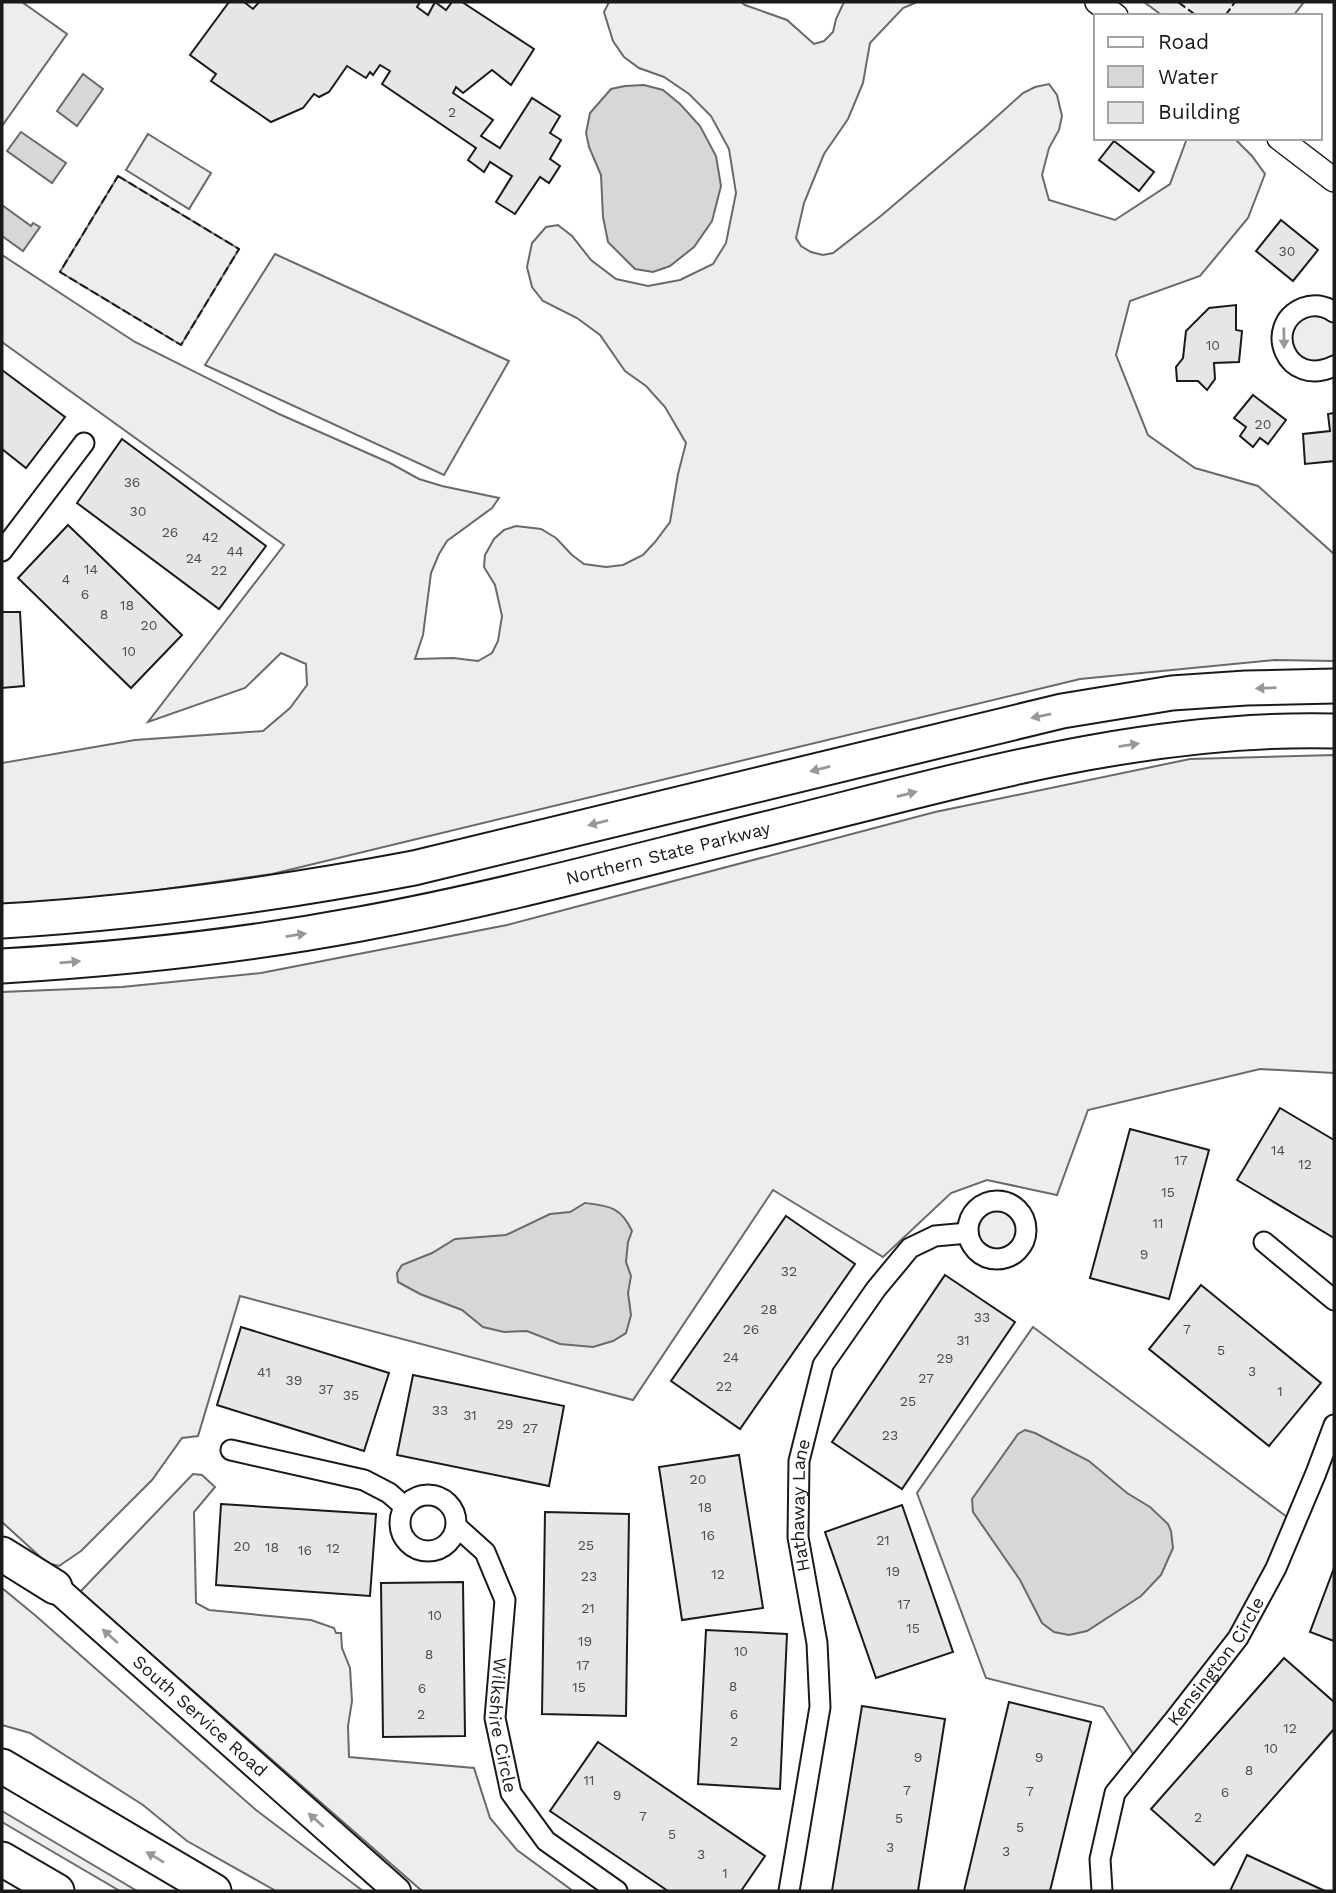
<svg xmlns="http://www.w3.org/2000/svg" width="1336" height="1893" font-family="'Work Sans',sans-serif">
<rect width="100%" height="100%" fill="#fff"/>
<g fill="#ededed" stroke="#6a6a6a" stroke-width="2">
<polygon points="2,2 22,2 67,34 2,126"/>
<polygon points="609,2 741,2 745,5 787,20 814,44 824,41 833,32 836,19 844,2 917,2 903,8 870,43 863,83 848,119 824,154 804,203 796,238 801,246 811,252 823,255 833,253 882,215 983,129 1023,93 1035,87 1049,84 1057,95 1062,116 1059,130 1049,148 1042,175 1049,200 1115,220 1170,184 1186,141 1190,138 1234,138 1252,156 1265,174 1248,218 1200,276 1130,301 1116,355 1148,435 1195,468 1258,486 1334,554 1334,661 1275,660 1080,679 272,874 102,898 2,904 2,763 135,740 263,731 290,708 307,685 306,664 281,653 245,688 148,722 284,545 2,342 2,255 135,342 279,414 390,463 419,479 442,486 499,498 492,508 447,541 439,554 431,573 423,635 415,659 453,658 478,661 492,653 498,641 502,616 495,585 484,567 485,555 494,539 504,530 516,526 541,529 556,538 572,555 584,564 606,567 623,565 643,555 655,542 670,522 678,474 686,443 665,407 646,386 625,371 600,335 577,318 543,301 532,287 527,267 532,243 546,227 558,225 572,236 591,260 616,279 648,286 680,280 713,264 726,243 736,193 729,149 711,116 689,94 664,77 639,68 624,57 613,41 604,12"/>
<polygon points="1144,2 1304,2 1293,16 1163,16"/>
<polygon points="148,134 211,173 189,209 126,170"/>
<polygon points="118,176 239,249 181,345 60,272"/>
<polygon points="275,254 509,361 444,475 205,365"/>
<polygon points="1334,312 1334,366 1295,365 1284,326 1290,317"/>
<polygon points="1334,755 1334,1073 1260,1069 1088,1110 1057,1195 987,1180 951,1193 883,1257 773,1190 633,1400 240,1296 198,1436 182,1438 152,1480 81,1551 59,1566 47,1563 2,1522 2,992 122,987 261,973 507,925 935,812 1190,759"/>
<circle cx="997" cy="1230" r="29"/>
<polygon points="1033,1327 1295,1523 1276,1568 1139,1763 1103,1707 986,1678 917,1493"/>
<polygon points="193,1474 202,1475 215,1487 194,1512 196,1603 209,1610 311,1620 334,1628 336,1633 341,1633 342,1648 350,1668 352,1701 348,1726 349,1757 474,1768 490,1818 517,1850 573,1891 422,1891 80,1592"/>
<polygon points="2,1588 36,1616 256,1810 363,1891 276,1891 187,1841 143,1805 30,1733 2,1725"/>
<polygon points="2,1811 137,1891 120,1891 2,1822"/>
</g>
<g fill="#d7d7d7" stroke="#6a6a6a" stroke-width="2">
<polygon points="83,74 103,89 77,126 57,111"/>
<polygon points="644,85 663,90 680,104 700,126 716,156 721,186 712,221 694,247 670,266 653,272 635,269 608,242 603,217 601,175 589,147 586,133 590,113 611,89 625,86"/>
<polygon points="21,132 66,163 52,183 7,151"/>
<polygon points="2,205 31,226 33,223 40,227 23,251 2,236"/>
<path d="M585 1203C610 1206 621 1207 632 1231L628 1242 626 1262 631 1276 628 1293 631 1315 626 1333 613 1341 593 1347 560 1344 527 1331 504 1332 483 1327 462 1310 420 1294 398 1282 397 1273 402 1265 432 1253 455 1239 506 1235 550 1214 570 1212Z"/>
<polygon points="1025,1430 1035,1433 1089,1461 1127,1493 1150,1507 1168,1524 1171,1531 1173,1548 1161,1575 1141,1596 1087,1631 1069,1635 1054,1632 1042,1623 1020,1580 973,1512 972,1499 1018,1434"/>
</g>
<g fill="#e6e6e6" stroke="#1a1a1a" stroke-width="2">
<polygon points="229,2 244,2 253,9 259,2 420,2 417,7 428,15 435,2 446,10 452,2 462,2 534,49 511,85 492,70 463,93 456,87 453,93 493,120 481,136 500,148 532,98 560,116 550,133 561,140 550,159 560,166 549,183 540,177 515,214 496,202 512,176 490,162 484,172 468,160 476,148 382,84 390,71 380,65 373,75 370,72 366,78 347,66 329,92 319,97 314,94 303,108 271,122 211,81 216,74 190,55"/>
<polygon points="1114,141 1154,172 1139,191 1099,160"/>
<polygon points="1281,220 1318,250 1293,281 1256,251"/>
<polygon points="1236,305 1236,330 1242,331 1239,362 1214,363 1215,379 1207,390 1198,381 1177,381 1176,367 1183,358 1186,331 1209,308"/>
<polygon points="2,370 65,417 26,468 2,449"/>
<polygon points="1253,395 1286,420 1268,444 1260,438 1253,447 1240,436 1246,427 1234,418"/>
<polygon points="1334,413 1334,461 1305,464 1303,434 1330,431 1328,414"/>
<polygon points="122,439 266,546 219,609 77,503"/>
<polygon points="68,525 182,635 131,688 18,578"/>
<polygon points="2,612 20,612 24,686 2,688"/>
<polygon points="1280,1108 1334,1140 1334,1238 1237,1180"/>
<polygon points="1130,1129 1209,1150 1169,1299 1090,1278"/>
<polygon points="786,1216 855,1264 740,1429 671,1381"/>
<polygon points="945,1275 1015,1322 902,1489 832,1442"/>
<polygon points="1201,1285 1321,1383 1269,1446 1149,1349"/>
<polygon points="241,1327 389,1373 364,1451 217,1405"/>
<polygon points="413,1375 564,1406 549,1486 397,1455"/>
<polygon points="739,1455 763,1608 682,1620 659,1467"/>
<polygon points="221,1504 376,1514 370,1596 216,1585"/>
<polygon points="902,1505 953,1652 876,1678 825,1532"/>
<polygon points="545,1512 629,1514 626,1716 542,1714"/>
<polygon points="1334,1568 1334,1641 1310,1632"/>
<polygon points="463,1582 465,1736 383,1737 381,1583"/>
<polygon points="706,1630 787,1634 780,1789 698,1784"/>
<polygon points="1284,1658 1334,1702 1334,1729 1214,1865 1151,1809"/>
<polygon points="1009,1702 1091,1722 1050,1891 964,1891"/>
<polygon points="862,1706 945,1719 918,1891 832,1891"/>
<polygon points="598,1742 765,1856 741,1891 668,1891 550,1811"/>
<polygon points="1247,1855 1325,1891 1230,1891"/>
</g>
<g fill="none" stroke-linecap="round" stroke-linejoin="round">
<defs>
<g id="minor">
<path d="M1334 312C1325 306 1314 304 1303 308 1262 325 1286 389 1334 366"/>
<polyline points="2,551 84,443"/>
<circle cx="997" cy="1230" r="29"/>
<polyline points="1264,1242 1334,1300"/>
<polyline points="231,1450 364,1480 389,1493 405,1507"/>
<circle cx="428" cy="1523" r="28"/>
<path id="s1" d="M456 1526 485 1552 505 1600 495 1718 511 1793 546 1841 617 1891"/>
<path id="s2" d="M789 1891 820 1707 817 1643 798 1537 799 1461 823 1365 876 1289 910 1248 935 1236 968 1233"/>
<path id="s3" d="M1102 1891 1100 1859 1115 1793 1175 1719 1238 1638 1276 1568 1316 1473 1334 1425"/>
</g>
<g id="tertiary">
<polyline points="1097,2 1116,16"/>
<polyline points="1279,138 1334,180"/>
</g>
<g id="secondary">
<path id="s4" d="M40 1574 397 1891"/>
</g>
<g id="motorway">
<path d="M2 921C140 913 277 894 414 868L1062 711 1172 693 1246 688 1334 686"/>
<path id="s5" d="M2 966C122 959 242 946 360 924 497 899 631 862 765 829 952 783 1140 726 1334 731"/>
<polyline points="2,1554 55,1587"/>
<polyline points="2,1766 214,1891"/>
<polyline points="2,1859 57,1891"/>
</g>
</defs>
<use href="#minor" stroke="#1a1a1a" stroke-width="23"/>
<use href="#tertiary" stroke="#1a1a1a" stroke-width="26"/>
<use href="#secondary" stroke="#1a1a1a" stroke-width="30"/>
<use href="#motorway" stroke="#1a1a1a" stroke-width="37"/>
<use href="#minor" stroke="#fff" stroke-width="19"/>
<use href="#tertiary" stroke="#fff" stroke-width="23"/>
<use href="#secondary" stroke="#fff" stroke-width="26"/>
<use href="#motorway" stroke="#fff" stroke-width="33"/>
<g stroke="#1a1a1a" stroke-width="2" stroke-dasharray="9 3.5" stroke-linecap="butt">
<polyline points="1178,2 1197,16"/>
<polyline points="1225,16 1235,2"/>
<polygon points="118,176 239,249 181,345 60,272"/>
</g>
</g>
<defs><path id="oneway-solid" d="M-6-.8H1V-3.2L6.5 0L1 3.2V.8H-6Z" transform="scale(1.75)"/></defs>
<g fill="#989898">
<use href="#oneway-solid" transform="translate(1284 338) rotate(89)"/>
<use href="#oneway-solid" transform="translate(1266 688) rotate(178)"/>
<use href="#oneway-solid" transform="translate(1041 716) rotate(168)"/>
<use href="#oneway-solid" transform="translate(1129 745) rotate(-9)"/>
<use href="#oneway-solid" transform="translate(820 769) rotate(166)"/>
<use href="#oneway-solid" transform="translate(907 794) rotate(-14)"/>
<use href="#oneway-solid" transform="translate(598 823) rotate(166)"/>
<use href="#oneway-solid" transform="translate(296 935) rotate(-9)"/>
<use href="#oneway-solid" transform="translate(70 962) rotate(-5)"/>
<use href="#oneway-solid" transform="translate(110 1636) rotate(-138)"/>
<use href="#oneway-solid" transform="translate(316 1820) rotate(-138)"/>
<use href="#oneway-solid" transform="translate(155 1857) rotate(-149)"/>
</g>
<g text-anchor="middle" stroke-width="5" stroke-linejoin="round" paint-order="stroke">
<g font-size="14" fill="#4d4d4d">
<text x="452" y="117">2</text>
<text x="1287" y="256">30</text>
<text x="1213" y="350">10</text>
<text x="1263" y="429">20</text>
<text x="132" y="487">36</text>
<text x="138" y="516">30</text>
<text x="170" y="537">26</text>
<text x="210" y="542">42</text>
<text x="235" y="556">44</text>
<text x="194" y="563">24</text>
<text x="91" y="574">14</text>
<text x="219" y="575">22</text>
<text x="66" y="584">4</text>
<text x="85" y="599">6</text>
<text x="127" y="610">18</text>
<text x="104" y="619">8</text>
<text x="149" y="630">20</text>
<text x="129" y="656">10</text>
<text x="1278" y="1155">14</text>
<text x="1181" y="1165">17</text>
<text x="1305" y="1169">12</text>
<text x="1168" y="1197">15</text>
<text x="1158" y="1228">11</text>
<text x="1144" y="1259">9</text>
<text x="789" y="1276">32</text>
<text x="769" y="1314">28</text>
<text x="982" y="1322">33</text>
<text x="751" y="1334">26</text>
<text x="1187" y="1334">7</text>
<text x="963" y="1345">31</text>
<text x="1221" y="1355">5</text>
<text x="731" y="1362">24</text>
<text x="945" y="1363">29</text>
<text x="1252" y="1376">3</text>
<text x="264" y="1377">41</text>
<text x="926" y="1383">27</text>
<text x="294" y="1385">39</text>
<text x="724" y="1391">22</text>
<text x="326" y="1394">37</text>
<text x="1280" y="1396">1</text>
<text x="351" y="1400">35</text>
<text x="908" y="1406">25</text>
<text x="440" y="1415">33</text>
<text x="470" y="1420">31</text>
<text x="505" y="1429">29</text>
<text x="530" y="1433">27</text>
<text x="890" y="1440">23</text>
<text x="698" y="1484">20</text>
<text x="705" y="1512">18</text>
<text x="708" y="1540">16</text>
<text x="883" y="1545">21</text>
<text x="586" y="1550">25</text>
<text x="242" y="1551">20</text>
<text x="272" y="1552">18</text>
<text x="333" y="1553">12</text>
<text x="305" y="1555">16</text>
<text x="893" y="1576">19</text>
<text x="718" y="1579">12</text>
<text x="589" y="1581">23</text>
<text x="904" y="1609">17</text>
<text x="588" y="1613">21</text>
<text x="435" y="1620">10</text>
<text x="913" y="1633">15</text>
<text x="585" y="1646">19</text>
<text x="741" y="1656">10</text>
<text x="429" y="1659">8</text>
<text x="583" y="1670">17</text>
<text x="733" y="1691">8</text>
<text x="579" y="1692">15</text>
<text x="422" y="1693">6</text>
<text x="421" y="1719">2</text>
<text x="734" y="1719">6</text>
<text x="1290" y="1733">12</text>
<text x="734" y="1746">2</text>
<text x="1271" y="1753">10</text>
<text x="918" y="1762">9</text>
<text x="1039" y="1762">9</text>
<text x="1249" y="1775">8</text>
<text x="589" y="1785">11</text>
<text x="907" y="1795">7</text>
<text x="1030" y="1796">7</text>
<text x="1225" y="1797">6</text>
<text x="617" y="1800">9</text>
<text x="643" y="1821">7</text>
<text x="1198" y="1822">2</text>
<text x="899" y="1823">5</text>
<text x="1020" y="1832">5</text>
<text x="672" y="1839">5</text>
<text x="890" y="1852">3</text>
<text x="1006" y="1856">3</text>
<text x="701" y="1859">3</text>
<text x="725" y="1878">1</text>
</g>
<g font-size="18" fill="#1a1a1a" stroke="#fff">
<text dy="6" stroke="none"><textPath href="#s5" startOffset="677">Northern State Parkway</textPath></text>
<text dy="6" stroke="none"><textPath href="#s2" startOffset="390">Hathaway Lane</textPath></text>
<text dy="6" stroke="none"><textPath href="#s3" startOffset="266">Kensington Circle</textPath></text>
<text dy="6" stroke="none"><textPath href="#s4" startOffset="214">South Service Road</textPath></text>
<text dy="6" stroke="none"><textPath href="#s1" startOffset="217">Wilkshire Circle</textPath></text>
</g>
</g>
<rect width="1336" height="1893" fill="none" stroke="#1a1a1a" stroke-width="7"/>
<rect x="1094" y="14" width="228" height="126" fill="#ffffff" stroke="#a3a3a3" stroke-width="2"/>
<rect x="1108" y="37" width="35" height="10" fill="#ffffff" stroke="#a3a3a3" stroke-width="2"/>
<text x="1158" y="49" font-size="21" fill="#1a1a1a">Road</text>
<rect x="1108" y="66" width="35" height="21" fill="#d7d7d7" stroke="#a3a3a3" stroke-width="2"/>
<text x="1158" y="84" font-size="21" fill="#1a1a1a">Water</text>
<rect x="1108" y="102" width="35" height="21" fill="#e6e6e6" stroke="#a3a3a3" stroke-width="2"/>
<text x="1158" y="119" font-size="21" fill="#1a1a1a">Building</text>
</svg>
